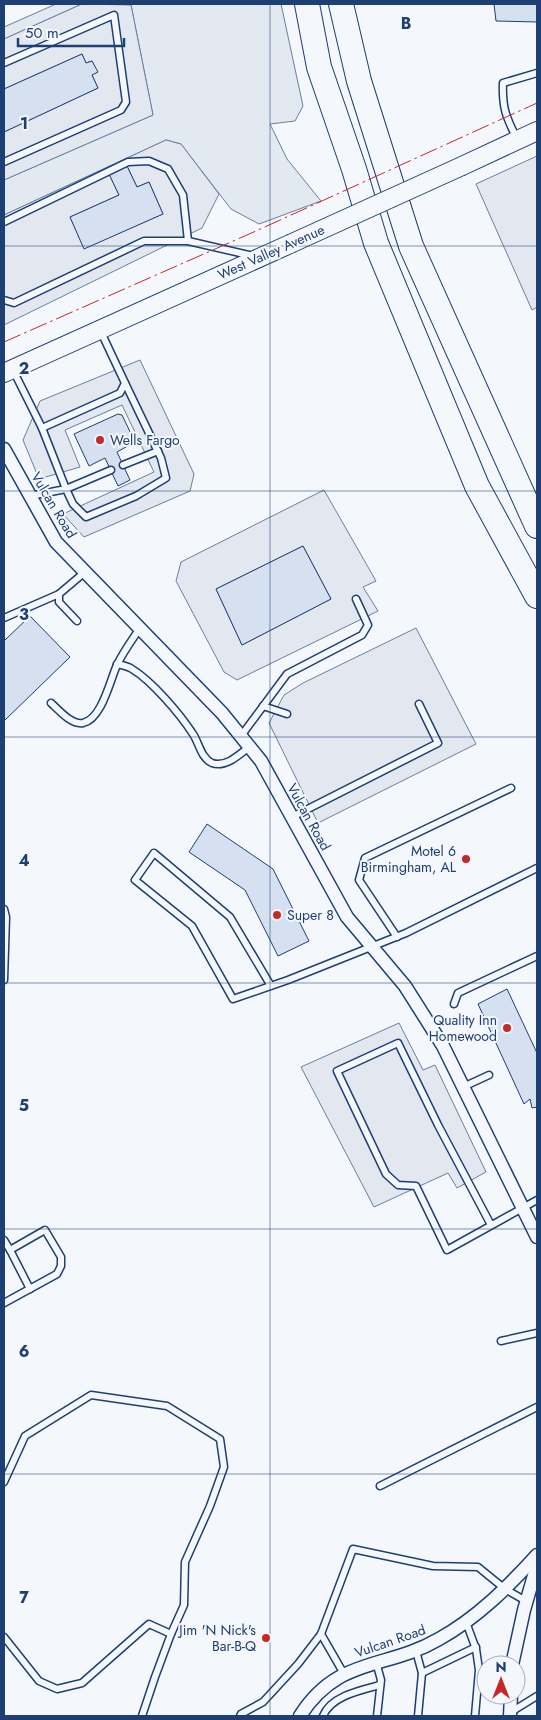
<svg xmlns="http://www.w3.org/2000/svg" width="541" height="1720" font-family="Jost,sans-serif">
<rect width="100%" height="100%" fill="#f4f7fb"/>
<g fill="#e3e9f0" stroke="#687fa3">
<polygon points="56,4 82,4 4,39 4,27"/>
<polygon points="116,4 281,4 303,106 295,121 270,124 287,159 321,201 259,224 231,209 181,144 166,140 4,215 4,180 153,115 131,5"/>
</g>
<g fill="#e3e8f0" stroke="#687fa3" fill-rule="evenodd">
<polygon points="82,4 131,5 153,115 4,180 4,132 98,88 92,75 97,72 92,61 86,63 82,54 4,89 4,39"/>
<path d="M166 140 181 144 219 194 202 228 4 325V215ZM127 166 137 187 149 182 163 214 84 248 70 217 119 195 109 174Z"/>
<polygon points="537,156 537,307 532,310 476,184"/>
<polygon points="140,360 194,474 190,491 84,537 63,514 154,472 122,405 65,430 80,467 39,479 23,440 40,401"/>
<path d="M324 490 376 581 363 587 378 611 237 680 224 672 176 581 181 562ZM303 546 331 599 242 645 216 589Z"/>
<polygon points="416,628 476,744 318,823 269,723 284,695 303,683"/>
<polygon points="399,1023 423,1070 435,1065 486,1172 457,1188 448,1173 374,1207 301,1067"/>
</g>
<g fill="#d5e0f0" stroke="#1d3f73">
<polygon points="494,4 537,4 537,22 496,21"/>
<polygon points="82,54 86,63 92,61 98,72 92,75 98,88 4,132 4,89"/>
<polygon points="127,166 137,187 149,182 163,214 84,249 70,217 119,195 109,174"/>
<polygon points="118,414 122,415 135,442 117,452 130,480 118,486 105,458 89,466 74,434"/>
<polygon points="303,546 331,599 242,645 216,589"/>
<polygon points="30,616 70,657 4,721 4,641"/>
<polygon points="207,824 273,869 309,941 278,956 245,890 189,852"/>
<polygon points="507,989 537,1053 537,1107 532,1108 530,1099 524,1104 478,1004"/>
</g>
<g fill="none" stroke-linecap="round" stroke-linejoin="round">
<defs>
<g id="lane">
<polyline points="4,63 114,15 126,102 121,110 4,162"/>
<path d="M517 139C506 117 502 108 503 83L537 73"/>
<polyline points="4,222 128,162 149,161 168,169 183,195 188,241"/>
<polyline points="4,300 14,303 144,241 188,241 253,256"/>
<polyline points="13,370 42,428 120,393 125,383 100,330"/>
<polyline points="42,428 66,489 111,470"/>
<polyline points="123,465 158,451"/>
<polyline points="30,496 66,489 73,504 86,517 136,496 166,478 161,458 125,383"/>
<polyline points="4,618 59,594"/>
<polyline points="77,621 59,602 59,594 85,572"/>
<path d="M117 664C122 665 128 666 132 669 152 681 180 714 193 734 199 743 201 758 212 763 226 768 240 754 249 747"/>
<path d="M51 703C59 710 71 725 83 723 102 719 110 680 117 665 123 652 132 640 140 628"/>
<polyline points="263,706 287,714"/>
<polyline points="241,736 287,674 362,635 368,625 356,599"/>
<polyline points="292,817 438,743 419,704"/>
<polyline points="4,909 6,917 4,980"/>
<polyline points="397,937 359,880 365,858 511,788"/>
<polyline points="271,986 230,917 154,853 135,880 192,926 233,999 288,980 406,933 537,868"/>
<polyline points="454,1004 458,993 537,956"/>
<polyline points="463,1087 489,1075"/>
<polyline points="491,1225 438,1125 398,1043 337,1071 386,1174 398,1185 416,1186 447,1250 537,1200"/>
<polyline points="4,1240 10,1250 45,1230 61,1257 61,1266 57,1274 4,1303"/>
<polyline points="10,1250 30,1289"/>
<polyline points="501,1341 537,1333"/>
<polyline points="4,1482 25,1436 91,1395 167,1406 220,1439 224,1467 210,1506 185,1562 184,1605 171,1634"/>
<polyline points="380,1486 537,1407"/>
<polyline points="466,1622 476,1649 479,1670 475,1716"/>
<polyline points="4,1637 39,1681 57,1689 82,1683 149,1624 171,1634 155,1677 142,1716"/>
<polyline points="416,1651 422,1673 418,1716"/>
<polyline points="376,1662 381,1680 377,1716"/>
<polyline points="422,1673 476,1647"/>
<polyline points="344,1674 321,1634 353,1549 433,1566 478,1567 505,1589 526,1601"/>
<polyline points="511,1712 537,1696"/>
<polyline points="240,1716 241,1714 263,1702 298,1664 321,1634"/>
<path d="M323 1716C331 1696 361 1690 380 1685"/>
</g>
<g id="street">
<polyline points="4,449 56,542 222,713 261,761 347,917 405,986 443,1046 537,1237"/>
<polyline points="512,1665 524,1610 537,1565"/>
<path d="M300 1716C338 1656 386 1670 439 1639 477 1618 508 1587 537 1555"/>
<polyline points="510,1716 511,1695"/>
</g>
<g id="secondary">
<polyline points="462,166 537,131"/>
<polyline points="4,373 290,244"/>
</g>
<g id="highway">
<polyline points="307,4 319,67 354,169 376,243 477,486 537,596"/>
<polyline points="341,4 359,81 411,246 537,526"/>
</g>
</defs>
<use href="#lane" stroke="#1d3f73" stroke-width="9"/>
<use href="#street" stroke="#1d3f73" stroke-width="15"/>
<use href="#secondary" stroke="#1d3f73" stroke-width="20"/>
<use href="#highway" stroke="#1d3f73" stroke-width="26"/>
<use href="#lane" stroke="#f4f7fb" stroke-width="6"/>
<use href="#street" stroke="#f4f7fb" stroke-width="12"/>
<use href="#secondary" stroke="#f4f7fb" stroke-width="18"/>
<use href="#highway" stroke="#f4f7fb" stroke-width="24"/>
<defs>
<polyline id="secondary-bridge" points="290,244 462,166"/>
</defs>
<use href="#secondary-bridge" stroke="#1d3f73" stroke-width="20" stroke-linecap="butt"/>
<use href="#secondary-bridge" stroke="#f4f7fb" stroke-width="18"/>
<polyline stroke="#c62828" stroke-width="1" stroke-dasharray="18 4 2.5 4" stroke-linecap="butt" points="4,342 256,231 537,103"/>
</g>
<path fill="none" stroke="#1d3f73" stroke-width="1" stroke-opacity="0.55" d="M270 4V1716M4 246H537M4 491H537M4 737H537M4 983H537M4 1229H537M4 1474H537"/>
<g fill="#c62828" stroke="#f4f7fb" stroke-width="2">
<circle cx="100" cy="440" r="5"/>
<circle cx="466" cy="859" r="5"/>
<circle cx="277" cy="915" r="5"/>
<circle cx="507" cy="1028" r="5"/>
<circle cx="266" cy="1638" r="5"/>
</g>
<g text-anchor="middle" stroke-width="4" stroke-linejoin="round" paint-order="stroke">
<g font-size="14" fill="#1d3f73" stroke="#f4f7fb">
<text transform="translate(271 252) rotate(-24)" y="5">West Valley Avenue</text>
<text transform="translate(54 505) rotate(59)" y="5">Vulcan Road</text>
<text transform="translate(309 817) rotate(61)" y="5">Vulcan Road</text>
<text transform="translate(390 1641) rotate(-19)" y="5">Vulcan Road</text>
</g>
<g font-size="14" fill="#1d3f73" stroke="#f4f7fb" text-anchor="end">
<text x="110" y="445" text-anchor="start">Wells Fargo</text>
<text x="456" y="856">Motel 6<tspan x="456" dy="16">Birmingham, AL</tspan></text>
<text x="287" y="920" text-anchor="start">Super 8</text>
<text x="497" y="1025">Quality Inn<tspan x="497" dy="16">Homewood</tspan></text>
<text x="256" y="1635">Jim 'N Nick's<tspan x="256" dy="16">Bar-B-Q</tspan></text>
</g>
</g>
<g font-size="16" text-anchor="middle" font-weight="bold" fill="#1d3f73" stroke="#f4f7fb" stroke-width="4" stroke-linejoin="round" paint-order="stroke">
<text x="406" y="29">B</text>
<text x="24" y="129">1</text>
<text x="24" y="374">2</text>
<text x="24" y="620">3</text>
<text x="24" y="866">4</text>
<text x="24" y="1111">5</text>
<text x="24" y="1357">6</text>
<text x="24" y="1603">7</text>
</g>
<rect width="541" height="1720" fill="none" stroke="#1d3f73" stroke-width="10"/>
<g transform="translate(501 1680)"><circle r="24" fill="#f4f7fb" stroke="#9eadc5"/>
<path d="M0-4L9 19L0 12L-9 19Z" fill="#c62828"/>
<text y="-8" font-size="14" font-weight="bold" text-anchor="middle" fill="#1d3f73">N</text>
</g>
<path d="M18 38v8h106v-8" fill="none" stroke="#1d3f73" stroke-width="2.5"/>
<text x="25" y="38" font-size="15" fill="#1d3f73" stroke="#f4f7fb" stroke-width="4" paint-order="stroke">50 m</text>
</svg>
